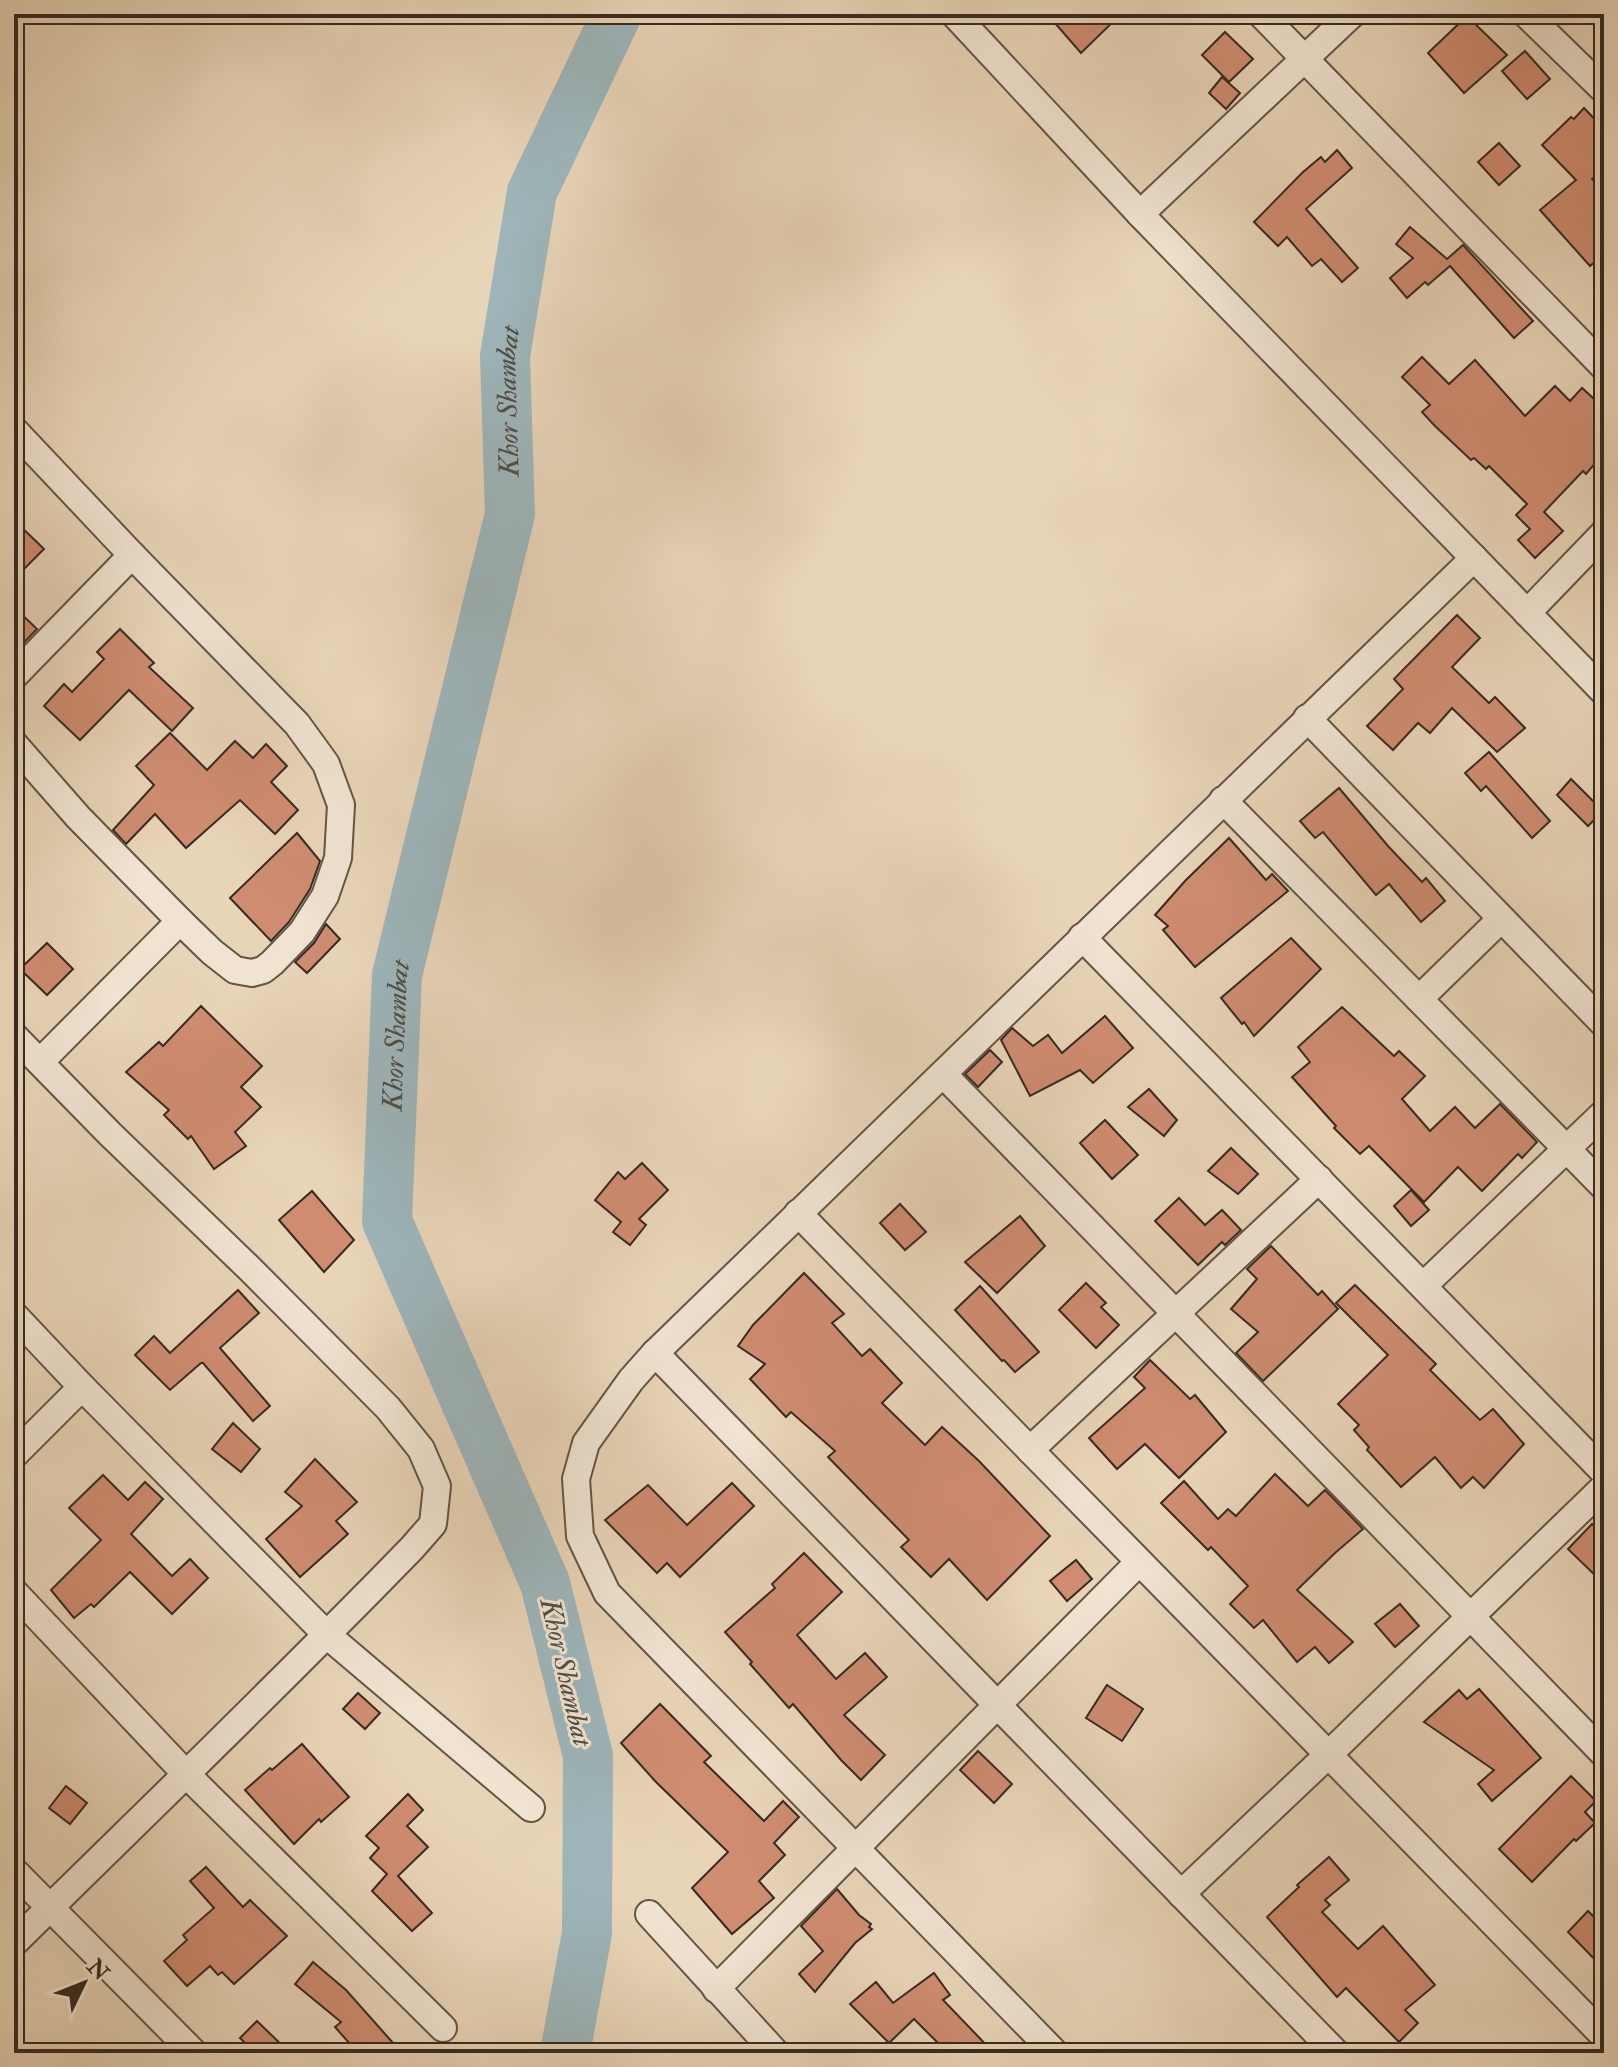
<svg xmlns="http://www.w3.org/2000/svg" width="1618" height="2067" font-family="'IM FELL Double Pica',serif">
<rect width="100%" height="100%" fill="#e8d4b7"/>
<filter id="stains"><feTurbulence type="fractalNoise" baseFrequency=".0025" numOctaves="4"/><feColorMatrix values="0 0 0 0 .2 0 0 0 0 .09 0 0 0 0 .02 0 0 0 .5 -.17"/></filter>
<radialGradient id="worn" r=".72"><stop offset=".6" stop-color="#630" stop-opacity="0"/><stop offset="1" stop-color="#630" stop-opacity=".3"/></radialGradient>
<g fill="none" stroke-linecap="round" stroke-linejoin="round">
<path stroke="#9db5ba" stroke-width="50" id="s1" d="M565 2053 587 1933 588 1756 545 1583 387 1221 397 975 510 514 505 356 532 192 617 14"/>
</g>
<g fill="#cf8c71" stroke="#362b21" stroke-width="2">
<polygon points="1047,14 1121,14 1081,53"/>
<polygon points="1467,16 1507,55 1464,93 1428,53"/>
<polygon points="1225,32 1253,59 1229,82 1202,55"/>
<polygon points="1525,51 1550,79 1527,99 1502,71"/>
<polygon points="1222,77 1240,93 1226,109 1209,93"/>
<polygon points="1584,108 1604,129 1604,168 1592,179 1604,191 1604,254 1590,266 1540,210 1576,180 1542,145 1571,117 1574,119"/>
<polygon points="1499,143 1520,166 1499,185 1478,162"/>
<polygon points="1337,150 1352,168 1306,209 1358,268 1342,282 1321,259 1312,266 1287,237 1278,246 1254,222 1303,172 1321,157 1325,162"/>
<polygon points="1410,227 1447,259 1463,245 1533,321 1514,338 1450,266 1428,285 1425,282 1407,298 1390,278 1413,258 1396,244"/>
<polygon points="1422,357 1449,384 1475,360 1525,416 1555,386 1570,401 1582,388 1604,408 1604,453 1586,474 1583,471 1544,512 1563,531 1535,558 1518,540 1530,529 1516,515 1527,504 1489,466 1486,469 1474,458 1471,460 1435,426 1422,412 1430,405 1402,377"/>
<polygon points="14,520 44,549 14,579"/>
<polygon points="14,607 37,629 14,653"/>
<polygon points="1457,615 1480,638 1452,667 1489,703 1495,697 1525,728 1497,752 1452,708 1430,733 1418,723 1393,750 1367,726 1403,689 1394,679"/>
<polygon points="120,629 154,663 149,667 193,708 172,731 129,690 80,740 44,706 64,684 72,692 104,659 97,652"/>
<polygon points="170,733 207,770 235,741 253,758 266,744 287,766 271,782 298,810 275,834 240,800 186,848 155,814 126,844 113,830 154,785 136,766"/>
<polygon points="1489,752 1550,821 1532,838 1486,786 1481,791 1465,773"/>
<polygon points="1571,779 1603,811 1588,826 1557,795"/>
<polygon points="1339,788 1388,846 1422,882 1426,878 1445,901 1421,922 1389,884 1376,895 1323,832 1315,838 1300,821"/>
<polygon points="297,833 320,861 310,889 289,922 271,941 230,898"/>
<polygon points="1229,838 1266,880 1272,874 1288,891 1195,967 1163,930 1168,926 1155,915 1185,881"/>
<polygon points="326,924 340,939 307,973 295,962 314,943"/>
<polygon points="1291,938 1321,969 1254,1036 1244,1022 1242,1024 1221,998"/>
<polygon points="47,943 73,969 47,995 20,969"/>
<polygon points="201,1006 262,1066 241,1087 261,1107 235,1132 246,1146 214,1169 191,1136 188,1139 164,1115 169,1110 126,1072 159,1042 163,1046"/>
<polygon points="1342,1007 1394,1056 1399,1051 1425,1076 1402,1099 1430,1131 1455,1107 1475,1128 1500,1104 1537,1142 1522,1158 1518,1154 1482,1191 1458,1167 1424,1202 1369,1146 1360,1154 1334,1128 1336,1126 1292,1077 1310,1062 1298,1047"/>
<polygon points="1105,1016 1133,1048 1093,1083 1080,1070 1030,1096 1001,1040 1012,1028 1033,1046 1048,1035 1062,1053"/>
<polygon points="990,1050 1002,1062 978,1087 965,1074"/>
<polygon points="1149,1089 1177,1120 1164,1136 1128,1107"/>
<polygon points="1105,1120 1138,1155 1112,1179 1080,1143"/>
<polygon points="1231,1148 1258,1174 1238,1194 1208,1171"/>
<polygon points="642,1163 668,1190 639,1219 646,1225 630,1245 613,1232 621,1222 595,1200 618,1172 625,1179"/>
<polygon points="1411,1190 1429,1210 1411,1226 1394,1206"/>
<polygon points="312,1191 354,1240 324,1272 279,1220"/>
<polygon points="1179,1198 1205,1225 1222,1210 1241,1230 1225,1245 1222,1242 1198,1265 1155,1221"/>
<polygon points="900,1204 926,1232 905,1250 880,1223"/>
<polygon points="1020,1216 1045,1246 997,1293 965,1262"/>
<polygon points="1271,1246 1318,1295 1322,1291 1338,1309 1263,1381 1236,1353 1258,1332 1231,1309 1257,1279 1247,1269"/>
<polygon points="804,1273 844,1314 832,1323 862,1356 870,1349 902,1383 882,1403 925,1445 942,1427 979,1461 1050,1536 987,1600 949,1559 931,1577 901,1547 909,1540 828,1457 835,1451 791,1412 786,1417 750,1379 765,1364 738,1346 753,1325"/>
<polygon points="1086,1283 1106,1303 1101,1307 1119,1325 1096,1348 1059,1310"/>
<polygon points="1355,1285 1436,1364 1430,1370 1480,1420 1493,1409 1524,1444 1484,1488 1473,1477 1461,1488 1435,1457 1401,1487 1367,1450 1369,1447 1354,1430 1359,1425 1338,1404 1388,1355 1336,1303"/>
<polygon points="980,1286 1039,1352 1015,1372 1004,1360 1002,1361 955,1310"/>
<polygon points="238,1290 259,1313 220,1348 270,1406 253,1421 203,1363 201,1363 170,1390 135,1355 154,1336 170,1353"/>
<polygon points="1150,1360 1190,1399 1195,1395 1226,1432 1179,1478 1145,1444 1117,1469 1089,1438 1145,1388 1134,1377"/>
<polygon points="233,1423 260,1449 241,1472 212,1449"/>
<polygon points="315,1459 357,1502 336,1521 348,1534 300,1577 266,1539 302,1506 285,1492"/>
<polygon points="1275,1474 1308,1506 1325,1490 1363,1529 1335,1553 1297,1590 1353,1642 1329,1663 1315,1647 1297,1662 1263,1620 1254,1628 1230,1604 1248,1586 1211,1547 1208,1550 1161,1503 1184,1481 1218,1519 1228,1509 1236,1516"/>
<polygon points="103,1475 128,1500 145,1482 163,1499 131,1534 172,1576 190,1559 208,1578 172,1614 130,1572 94,1607 91,1604 74,1618 51,1590 101,1540 69,1508"/>
<polygon points="732,1483 754,1506 680,1577 667,1563 657,1573 605,1520 648,1485 687,1525"/>
<polygon points="1592,1524 1604,1536 1604,1584 1568,1549"/>
<polygon points="804,1553 842,1592 797,1635 836,1679 865,1653 887,1677 844,1715 885,1755 861,1780 841,1760 793,1704 789,1708 750,1664 752,1662 725,1632 775,1588 772,1584"/>
<polygon points="1076,1560 1092,1579 1067,1601 1050,1581"/>
<polygon points="1400,1604 1419,1626 1395,1647 1375,1624"/>
<polygon points="1107,1685 1143,1709 1122,1741 1086,1718"/>
<polygon points="1479,1689 1541,1758 1492,1801 1478,1784 1494,1770 1424,1722 1459,1690 1467,1699"/>
<polygon points="358,1693 380,1713 365,1729 343,1709"/>
<polygon points="660,1704 711,1756 704,1762 764,1821 783,1801 799,1817 774,1843 785,1855 759,1881 774,1898 732,1934 692,1888 728,1852 655,1781 621,1743"/>
<polygon points="302,1744 349,1797 321,1822 319,1819 294,1844 245,1790 270,1768 272,1770"/>
<polygon points="978,1751 1012,1784 994,1803 960,1770"/>
<polygon points="1571,1776 1596,1801 1585,1812 1595,1823 1576,1841 1574,1839 1532,1882 1499,1849"/>
<polygon points="66,1786 87,1803 70,1824 49,1808"/>
<polygon points="408,1794 423,1810 407,1826 428,1847 398,1876 432,1913 412,1931 372,1891 387,1874 370,1858 379,1848 366,1836"/>
<polygon points="1329,1857 1349,1880 1325,1900 1330,1905 1322,1912 1358,1949 1383,1926 1435,1985 1405,2010 1418,2023 1399,2042 1346,1988 1337,1997 1267,1917 1299,1887 1297,1885"/>
<polygon points="206,1867 243,1907 250,1900 287,1936 234,1984 222,1972 218,1975 210,1966 187,1986 164,1961 187,1940 183,1935 214,1908 190,1881"/>
<polygon points="837,1889 859,1915 871,1924 869,1927 872,1929 855,1943 815,1992 799,1974 823,1951 801,1926"/>
<polygon points="1588,1911 1604,1927 1604,1969 1568,1932"/>
<polygon points="313,1962 346,1990 402,2053 358,2053 335,2027 341,2022 295,1984"/>
<polygon points="934,1973 950,1995 943,2000 994,2053 948,2053 914,2019 889,2043 850,2004 876,1982 893,2003"/>
<polygon points="257,2021 290,2053 255,2053 240,2038"/>
</g>
<g fill="none" stroke-linecap="round" stroke-linejoin="round">
<defs>
<g id="minor">
<polyline points="954,14 1140,214 1604,692"/>
<polyline points="1261,14 1604,367"/>
<polyline points="1526,14 1604,90"/>
<polyline points="1140,214 1352,14"/>
<polyline points="14,430 132,555 297,724 326,764 341,805 338,858 325,896 302,932 272,963 263,970 252,973 235,970 212,952 180,921 78,817 14,744"/>
<polyline points="1527,613 1604,533"/>
<polyline points="14,676 132,555"/>
<polyline points="1307,718 1604,1024"/>
<polyline points="1223,800 1604,1187"/>
<polyline points="1082,937 1604,1472"/>
<polyline points="1419,999 1501,919"/>
<path d="M14 1036 110 1134 251 1270 388 1408 421 1449 437 1486 433 1524 412 1548C282 1682 147 1812 14 1943"/>
<polyline points="40,1062 180,921"/>
<polyline points="943,1074 1604,1754"/>
<polyline points="798,1213 1604,2036"/>
<polyline points="1423,1286 1604,1113"/>
<polyline points="14,1315 82,1387 327,1635 531,1808"/>
<polyline points="655,1353 631,1380 586,1443 576,1479 580,1536 607,1593 1055,2053"/>
<polyline points="1030,1450 1319,1179"/>
<polyline points="14,1455 82,1387"/>
<polyline points="14,1592 186,1774 443,2028"/>
<polyline points="14,1871 194,2053"/>
<polyline points="1181,1894 1328,1755 1604,1487"/>
<polyline points="649,1914 776,2053"/>
<polyline points="716,1989 1139,1562"/>
<polyline points="1336,2053 655,1353 1474,558"/>
</g>
</defs>
<use href="#minor" stroke="#625546" stroke-width="30"/>
<use href="#minor" stroke="#f0e3d0" stroke-width="26"/>
</g>
<g text-anchor="middle" stroke-width="6" stroke-linejoin="round" paint-order="stroke">
<g font-size="28" font-style="italic" fill="#504e47" stroke="#f0e3d0">
<text dy="10" stroke="none"><textPath href="#s1" startOffset="1706">Khor Shambat</textPath></text>
<text dy="10" stroke="none"><textPath href="#s1" startOffset="1058">Khor Shambat</textPath></text>
<text transform="translate(567 1672) rotate(77)" y="10">Khor Shambat</text>
</g>
</g>
<rect width="1618" height="2067" fill="none" stroke="#e8d4b7" stroke-width="48"/>
<rect x="16" y="16" width="1586" height="2035" fill="none" stroke="#362b21" stroke-width="4"/>
<rect x="24" y="24" width="1570" height="2019" fill="none" stroke="#362b21" stroke-width="2"/>
<g transform="translate(84 1983) rotate(47)" stroke="#f0e3d0" stroke-width="6" paint-order="stroke">
<path d="M0-6L14 30L0 20L-14 30Z" fill="#362b21"/>
<text y="-12" font-size="22" font-weight="bold" text-anchor="middle" fill="#362b21">N</text>
</g>
<rect width="100%" height="100%" filter="url(#stains)"/>
<rect width="100%" height="100%" fill="url(#worn)"/>
</svg>
